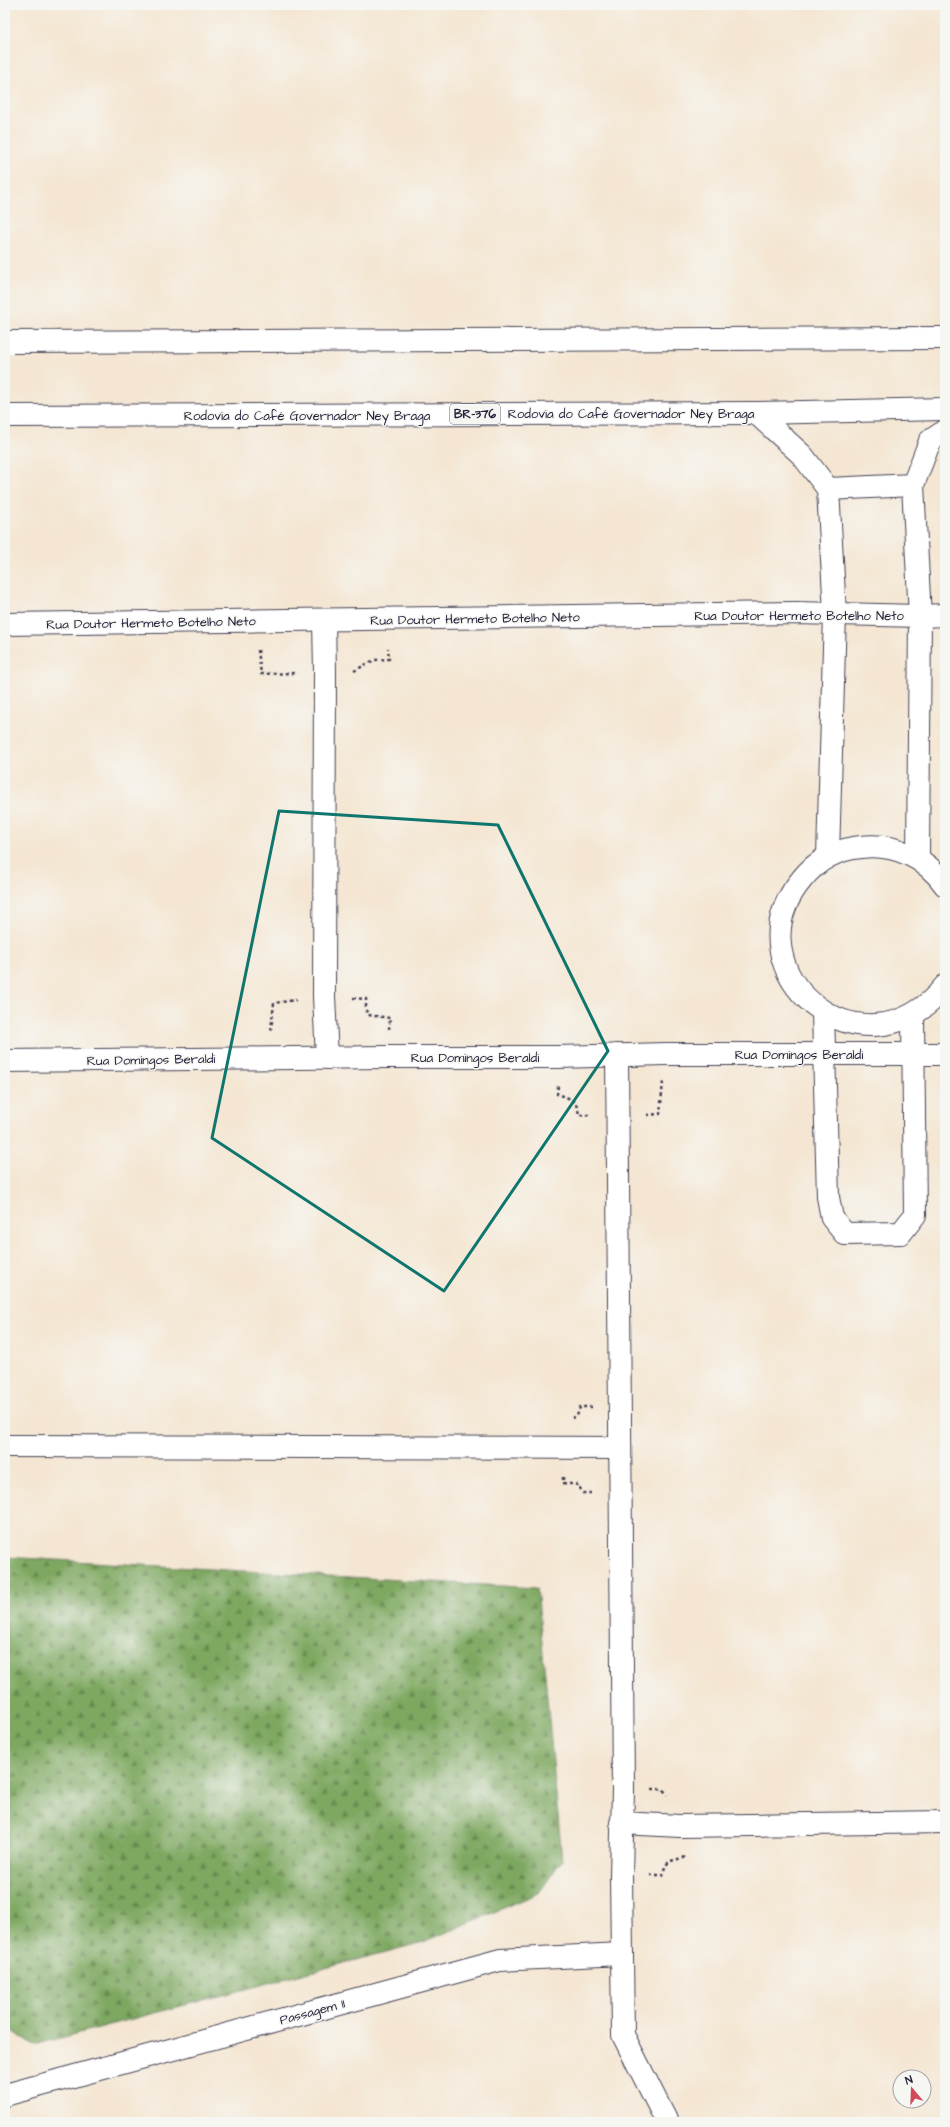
<svg xmlns="http://www.w3.org/2000/svg" width="950" height="2127" font-family="'Architects Daughter',sans-serif">
<defs>
<pattern id="forest-firs" width="22" height="20" patternUnits="userSpaceOnUse"><rect width="22" height="20" fill="#7ea860"/><path d="M5 1l3.5 6h-7zM16 11l3.5 6h-7z" fill="#678850"/></pattern>
</defs>
<rect width="100%" height="100%" fill="#f6f6f2"/>
<filter id="ink" filterUnits="userSpaceOnUse"><feTurbulence type="fractalNoise" baseFrequency=".025" numOctaves="2"/><feDisplacementMap in="SourceGraphic" scale="8" xChannelSelector="R" yChannelSelector="G"/><feConvolveMatrix kernelMatrix="1 2 1 2 8 2 1 2 1" color-interpolation-filters="sRGB"/></filter>
<filter id="wash" filterUnits="userSpaceOnUse"><feTurbulence type="fractalNoise" baseFrequency=".012" numOctaves="4" result="noise"/><feDisplacementMap in="SourceGraphic" scale="16" xChannelSelector="R" yChannelSelector="G"/><feGaussianBlur stdDeviation="0.9" result="paint"/><feColorMatrix in="noise" values="0 0 0 0 0 0 0 0 0 0 0 0 0 0 0 0 0 1.4 0 .05"/><feComposite in="paint" operator="in"/></filter>
<g filter="url(#wash)">
<rect width="100%" height="100%" fill="#f4e6d2"/>
<polygon fill="url(#forest-firs)" stroke="#50654e" points="5,1557 537,1588 562,1860 539,1893 424,1942 34,2045 5,2027"/>
</g>
<g filter="url(#ink)">
<g fill="none" stroke-linecap="round" stroke-linejoin="round">
<defs>
<g id="minor">
<polyline points="756,413 802,455 828,489 835,613 828,856"/>
<polyline points="828,489 913,485"/>
<polyline points="324,620 325,672 324,996 327,1058"/>
<polyline points="5,624 796,613 920,616 945,615"/>
<polyline points="918,858 920,616 913,485 930,441 945,431"/>
<path d="M945 885C926 858 895 843 861 847 838 849 817 860 802 879 725 971 864 1087 945 986"/>
<polyline points="823,1012 828,1197 832,1218 845,1234 901,1233 915,1215 913,1015"/>
<polyline points="617,1055 623,1790 621,1876 623,2035 667,2122"/>
<polyline points="5,1061 387,1057 558,1057 665,1054 945,1054"/>
<polyline points="5,1446 619,1448"/>
<polyline points="621,1823 680,1826 945,1822"/>
<polyline points="5,2095 500,1960 622,1954"/>
</g>
<g id="highway">
<polyline points="5,342 945,338"/>
<polyline points="5,416 756,413 945,409"/>
</g>
</defs>
<use href="#minor" stroke="#423f52" stroke-width="24"/>
<use href="#highway" stroke="#423f52" stroke-width="24"/>
<g stroke="#423f52" stroke-width="2.5" stroke-dasharray="3 3" stroke-linecap="butt">
<polyline points="258,650 261,674 297,673"/>
<polyline points="354,671 374,660 389,659 388,648"/>
<polyline points="353,998 366,999 366,1010 368,1015 390,1018 389,1029"/>
<polyline points="271,1030 274,1003 296,1000"/>
<path d="M558 1086 557 1094C571 1098 577 1101 579 1115H590"/>
<polyline points="647,1115 660,1114 663,1082"/>
<polyline points="572,1418 577,1416 580,1407 592,1407"/>
<polyline points="563,1477 563,1483 578,1485 583,1493 591,1493"/>
<polyline points="652,1789 663,1789 667,1795"/>
<path d="M650 1875H663C665 1861 671 1860 684 1858V1854"/>
</g>
<use href="#minor" stroke="#fff" stroke-width="22"/>
<use href="#highway" stroke="#fff" stroke-width="22"/>
</g>
</g>
<path fill="none" stroke="#0f766e" stroke-width="3" stroke-linejoin="round" d="M279 811 498 825 608 1051 444 1291 212 1138Z"/>
<g text-anchor="middle" stroke-width="3" stroke-linejoin="round" paint-order="stroke">
<rect fill="#f6f6f2" stroke="#626272" stroke-width="1" x="450" y="404" width="50" height="20" rx="3"/>
<g font-size="12" font-weight="bold" fill="#22223b">
<text x="475" y="418">BR-376</text>
</g>
<g font-size="13" fill="#22223b" stroke="#f6f6f2">
<text x="631" y="418">Rodovia do Café Governador Ney Braga</text>
<text x="307" y="420">Rodovia do Café Governador Ney Braga</text>
<text x="799" y="620">Rua Doutor Hermeto Botelho Neto</text>
<text transform="translate(475 618) rotate(-1)" y="5">Rua Doutor Hermeto Botelho Neto</text>
<text transform="translate(151 622) rotate(-1)" y="5">Rua Doutor Hermeto Botelho Neto</text>
<text x="799" y="1059">Rua Domingos Beraldi</text>
<text x="475" y="1062">Rua Domingos Beraldi</text>
<text transform="translate(151 1059) rotate(-1)" y="5">Rua Domingos Beraldi</text>
<text transform="translate(312 2011) rotate(-15)" y="5">Passagem 11</text>
</g>
</g>
<rect width="950" height="2127" fill="none" stroke="#f6f6f2" stroke-width="20"/>
<g transform="translate(912 2089) rotate(341)"><circle r="19" fill="#f6f6f2" stroke="#a1a1a9"/>
<path d="M0-3L7 15L0 10L-7 15Z" fill="#d1495b"/>
<text y="-6" font-size="11" font-weight="bold" text-anchor="middle" fill="#22223b">N</text>
</g>
</svg>
